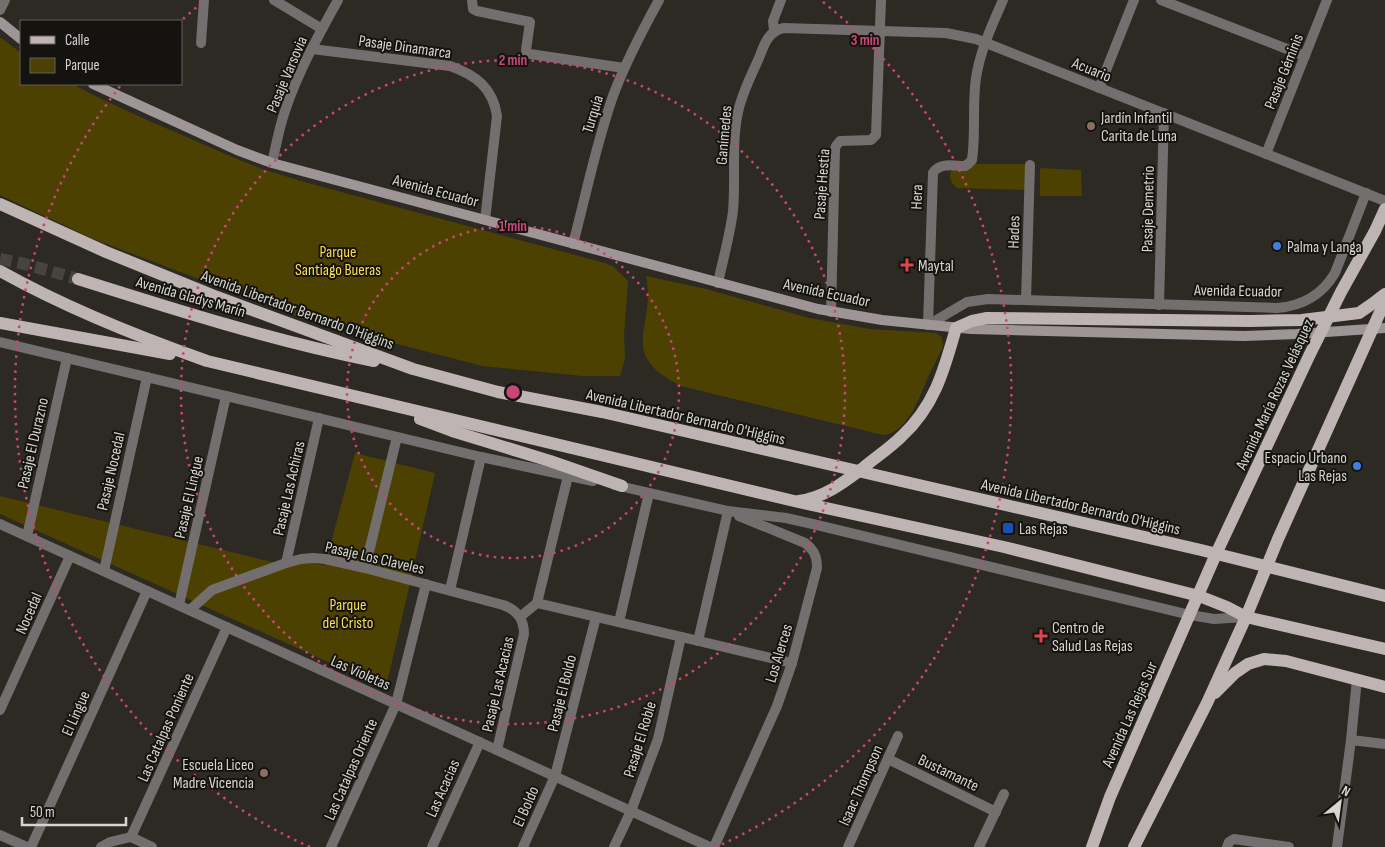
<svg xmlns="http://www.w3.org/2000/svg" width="1385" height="847" font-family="'Sofia Sans Condensed',sans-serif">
<rect width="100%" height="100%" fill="#2c2a22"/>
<g fill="#4d4102">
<polygon points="0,37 21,53 21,84 73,84 93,95 136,115 237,159 265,170 308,183 575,255 605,263 614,267 628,281 624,335 625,358 620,376 583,376 482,366 309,321 91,238 0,195"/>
<path d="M963 164H1027L1026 190 957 188C951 183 948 177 952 169Z"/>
<polygon points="1040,168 1081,170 1082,196 1040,196"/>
<path d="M646 276 706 289 809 318 870 329 936 333 942 337 943 347C938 356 934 366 929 375 920 395 909 432 883 435L681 386C615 353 657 328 646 276Z"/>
<polygon points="355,453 435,473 386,688 0,514 0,496 272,562 292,565 308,563 325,565"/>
</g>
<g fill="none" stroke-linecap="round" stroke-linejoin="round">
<polyline stroke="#46443c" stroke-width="12" stroke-dasharray="12 6" stroke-linecap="butt" points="0,259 25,264 78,279"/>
<g stroke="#746f6f" stroke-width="10">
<polyline points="274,0 322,29"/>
<polyline points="472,0 473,9 477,11 530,22 526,50 527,53 530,54 624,68"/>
<polyline points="1161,0 1305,56"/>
<polyline points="774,31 773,21 781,0"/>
<polyline points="201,43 204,0"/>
<path d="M312 49 450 66C476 75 493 88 497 116L485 220"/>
<polyline points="1099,88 1134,0"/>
<polyline points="1266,154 1327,0"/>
<path d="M272 163C276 146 279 128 285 111 298 72 318 36 338 0"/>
<path d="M573 244C586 195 596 144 613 96 625 63 642 31 659 0"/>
<path d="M718 283C723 259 730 235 733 211 736 178 731 145 738 112 742 93 751 76 759 58 764 45 768 31 784 28L946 33 976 39 1385 201"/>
<polyline points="1026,300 1030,165"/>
<polyline points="1159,305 1164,113"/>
<polyline points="831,312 835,149 836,146 840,141 871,140 876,135 881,0"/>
<path d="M928 325 967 302 988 299 1277 308C1303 306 1322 295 1335 273L1366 193"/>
<path d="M928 325 933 173C939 162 954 166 965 166L968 164 972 160C976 133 972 105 976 78 980 51 992 25 1003 0"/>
<polyline points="0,342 481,457 593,481"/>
<polyline points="615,485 728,511 786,518 817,525 1190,615 1214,619 1246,617"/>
<polyline points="0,524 710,847"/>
<polyline points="27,536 67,358"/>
<polyline points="286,563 319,418"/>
<polyline points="365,568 397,437"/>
<polyline points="104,571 147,377"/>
<polyline points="450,590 481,457"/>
<polyline points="537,603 792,663"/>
<polyline points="537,603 568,476"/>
<polyline points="179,605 226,396"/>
<path d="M190 610 212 590 286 563 301 559 313 558 325 559 365 568 503 605C517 610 524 619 524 634L497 750"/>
<polyline points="520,617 537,603"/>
<polyline points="619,622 649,493"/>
<polyline points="698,641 728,511"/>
<polyline points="0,710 70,556"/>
<polyline points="1351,740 1385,744"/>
<polyline points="888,759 996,812"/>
<polyline points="0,835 27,847"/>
<polyline points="131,837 227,627"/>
<polyline points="131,837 152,847"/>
<polyline points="31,847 147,591"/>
<polyline points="101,847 110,842 131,837"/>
<polyline points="331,847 396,704 426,584"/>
<polyline points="432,847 480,742"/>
<polyline points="523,847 555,776 596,617"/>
<polyline points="614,847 631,811 658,739 681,637"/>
<path d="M714 847 777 706 792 663 817 568C817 556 814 550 805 543L739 516"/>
<polyline points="848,847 898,736"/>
<polyline points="979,847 1004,794"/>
<polyline points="1227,847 1229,842 1234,839 1289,847"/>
<polyline points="1337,847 1351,740 1357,679"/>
</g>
<polyline stroke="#746f6f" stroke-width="10" points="0,10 5,0"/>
<g stroke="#9e9696" stroke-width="10">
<polyline points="0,22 21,39"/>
<polyline points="93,84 237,150 272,163 818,309 882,320 971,329 1244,336 1297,334 1385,328"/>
</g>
<g stroke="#bfb4b4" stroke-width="12">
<polyline points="0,204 106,252 217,297 413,369 498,392 602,412 1201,550 1385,596"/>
<path d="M0 271C66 308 136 336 207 361L794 501 1004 547 1199 596 1227 607 1246 617 1385 649"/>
<path d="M78 279C176 310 274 341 374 361"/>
<polyline points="0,323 170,354"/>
<polyline points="420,419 452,431 550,461 622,486"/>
<path d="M799 501C825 497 843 483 863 468 876 457 890 448 902 436 935 405 944 370 956 328L972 321 987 318 1250 321 1302 320 1359 313 1372 304 1385 294"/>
<polyline points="1215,693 1235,673 1248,664 1264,659 1286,661 1385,687"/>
<polyline points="1092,847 1110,797 1216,554 1310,354 1341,292 1375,231 1385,209"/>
<polyline points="1134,847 1207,703 1246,617 1278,539 1385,301"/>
</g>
</g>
<g fill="none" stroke="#c74778" stroke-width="2.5" stroke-dasharray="2.5 5">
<circle cx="513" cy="392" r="166"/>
<circle cx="513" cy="392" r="332"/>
<path d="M310 847A498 498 0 0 1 121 85M183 19A498 498 0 0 1 203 2M823 2A498 498 0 0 1 716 847"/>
</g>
<g fill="#8d6e63" stroke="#14130f" stroke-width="2">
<circle cx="1091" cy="126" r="5"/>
<circle cx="264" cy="773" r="5"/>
</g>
<g fill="#3f7fe0" stroke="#14130f" stroke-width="2">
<circle cx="1277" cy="246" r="5"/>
<circle cx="1357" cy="466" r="5"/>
</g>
<g fill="#e0444e" stroke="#14130f" stroke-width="2">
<path d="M904.5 257.5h5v5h5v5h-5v5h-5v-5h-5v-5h5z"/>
<path d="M1038.5 628.5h5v5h5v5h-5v5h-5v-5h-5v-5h5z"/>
</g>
<rect fill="#1a4fb4" stroke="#14130f" stroke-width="2" x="1002" y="522" width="12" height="12" rx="2.5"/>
<g text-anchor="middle" stroke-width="4" stroke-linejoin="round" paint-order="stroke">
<g font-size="16" fill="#d6d5cf" stroke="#14130f">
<text transform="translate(405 46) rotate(8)" y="6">Pasaje Dinamarca</text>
<text transform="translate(1092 69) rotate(22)" y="6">Acuario</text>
<text transform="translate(1283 71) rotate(-68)" y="6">Pasaje Géminis</text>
<text transform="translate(286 74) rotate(-67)" y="6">Pasaje Varsovia</text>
<text transform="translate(592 114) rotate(-73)" y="6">Turquía</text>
<text transform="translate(723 135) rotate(-85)" y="6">Ganímedes</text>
<text transform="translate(821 184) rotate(-86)" y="6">Pasaje Hestia</text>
<text transform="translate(436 190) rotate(15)" y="6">Avenida Ecuador</text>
<text transform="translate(916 197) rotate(-88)" y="6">Hera</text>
<text transform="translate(1147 209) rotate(-89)" y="6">Pasaje Demetrio</text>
<text transform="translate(1013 232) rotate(-88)" y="6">Hades</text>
<text transform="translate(1238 290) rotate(1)" y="6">Avenida Ecuador</text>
<text transform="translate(827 292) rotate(12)" y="6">Avenida Ecuador</text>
<text transform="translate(191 296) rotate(16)" y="6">Avenida Gladys Marín</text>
<text transform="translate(298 309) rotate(20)" y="6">Avenida Libertador Bernardo O'Higgins</text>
<text transform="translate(1274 394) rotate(-65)" y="6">Avenida María Rozas Velásquez</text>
<text transform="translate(686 416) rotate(13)" y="6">Avenida Libertador Bernardo O'Higgins</text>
<text transform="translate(32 443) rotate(-77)" y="6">Pasaje El Durazno</text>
<text transform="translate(110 471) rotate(-77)" y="6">Pasaje Nocedal</text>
<text transform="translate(288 488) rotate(-77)" y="6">Pasaje Las Achiras</text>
<text transform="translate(188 497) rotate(-77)" y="6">Pasaje El Lingue</text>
<text transform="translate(1081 506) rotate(13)" y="6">Avenida Libertador Bernardo O'Higgins</text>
<text transform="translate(375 557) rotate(13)" y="6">Pasaje Los Claveles</text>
<text transform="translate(28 613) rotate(-66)" y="6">Nocedal</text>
<text transform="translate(778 653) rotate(-73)" y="6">Los Alerces</text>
<text transform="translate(361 672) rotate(24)" y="6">Las Violetas</text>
<text transform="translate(497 684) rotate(-77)" y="6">Pasaje Las Acacias</text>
<text transform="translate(561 693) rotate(-76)" y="6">Pasaje El Boldo</text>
<text transform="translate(75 713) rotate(-66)" y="6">El Lingue</text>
<text transform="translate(1129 714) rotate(-66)" y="6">Avenida Las Rejas Sur</text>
<text transform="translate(165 727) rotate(-66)" y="6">Las Catalpas Poniente</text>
<text transform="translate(639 739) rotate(-73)" y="6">Pasaje El Roble</text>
<text transform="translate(350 769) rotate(-66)" y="6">Las Catalpas Oriente</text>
<text transform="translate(949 772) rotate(26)" y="6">Bustamante</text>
<text transform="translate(860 785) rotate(-66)" y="6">Isaac Thompson</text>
<text transform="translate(442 788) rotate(-66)" y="6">Las Acacias</text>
<text transform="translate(525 806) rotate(-66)" y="6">El Boldo</text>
</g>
<g font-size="16" fill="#d6d5cf" stroke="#14130f" text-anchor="start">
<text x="1101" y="123">Jardín Infantil<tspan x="1101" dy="18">Carita de Luna</tspan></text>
<text x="1287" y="252">Palma y Langa</text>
<text x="918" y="271">Maytal</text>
<text x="1347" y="463" text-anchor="end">Espacio Urbano<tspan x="1347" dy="18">Las Rejas</tspan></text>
<text x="1019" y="534">Las Rejas</text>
<text x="1052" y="633">Centro de<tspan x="1052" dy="18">Salud Las Rejas</tspan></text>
<text x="254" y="770" text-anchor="end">Escuela Liceo<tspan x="254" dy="18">Madre Vicencia</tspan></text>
</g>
<g font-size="16" fill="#fcdf50" stroke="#14130f">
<text x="338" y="257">Parque<tspan x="338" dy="18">Santiago Bueras</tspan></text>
<text x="348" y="610">Parque<tspan x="348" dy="18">del Cristo</tspan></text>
</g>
</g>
<circle cx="513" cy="392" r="8" fill="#c74778" stroke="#14130f" stroke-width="2.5"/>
<g font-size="15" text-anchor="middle" font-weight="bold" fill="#c74778" stroke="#14130f" stroke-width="4" stroke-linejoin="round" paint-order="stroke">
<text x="865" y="45">3 min</text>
<text x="513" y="65">2 min</text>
<text x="513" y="231">1 min</text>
</g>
<rect x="20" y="20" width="162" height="65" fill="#14130f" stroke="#62615c"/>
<rect x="30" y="36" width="25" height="8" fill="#bfb4b4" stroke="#62615c"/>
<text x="65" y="45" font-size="15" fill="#d6d5cf">Calle</text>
<rect x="30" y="58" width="25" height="15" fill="#4d4102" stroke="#62615c"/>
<text x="65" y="70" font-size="15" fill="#d6d5cf">Parque</text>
<g transform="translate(1340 802) rotate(29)" stroke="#14130f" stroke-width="4" paint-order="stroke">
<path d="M0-4L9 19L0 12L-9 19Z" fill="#d6d5cf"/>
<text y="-8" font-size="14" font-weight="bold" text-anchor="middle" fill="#d6d5cf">N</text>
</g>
<path d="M22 817v8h104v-8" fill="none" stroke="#d6d5cf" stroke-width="2.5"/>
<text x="30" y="817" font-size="15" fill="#d6d5cf" stroke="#14130f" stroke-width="4" paint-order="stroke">50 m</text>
</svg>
